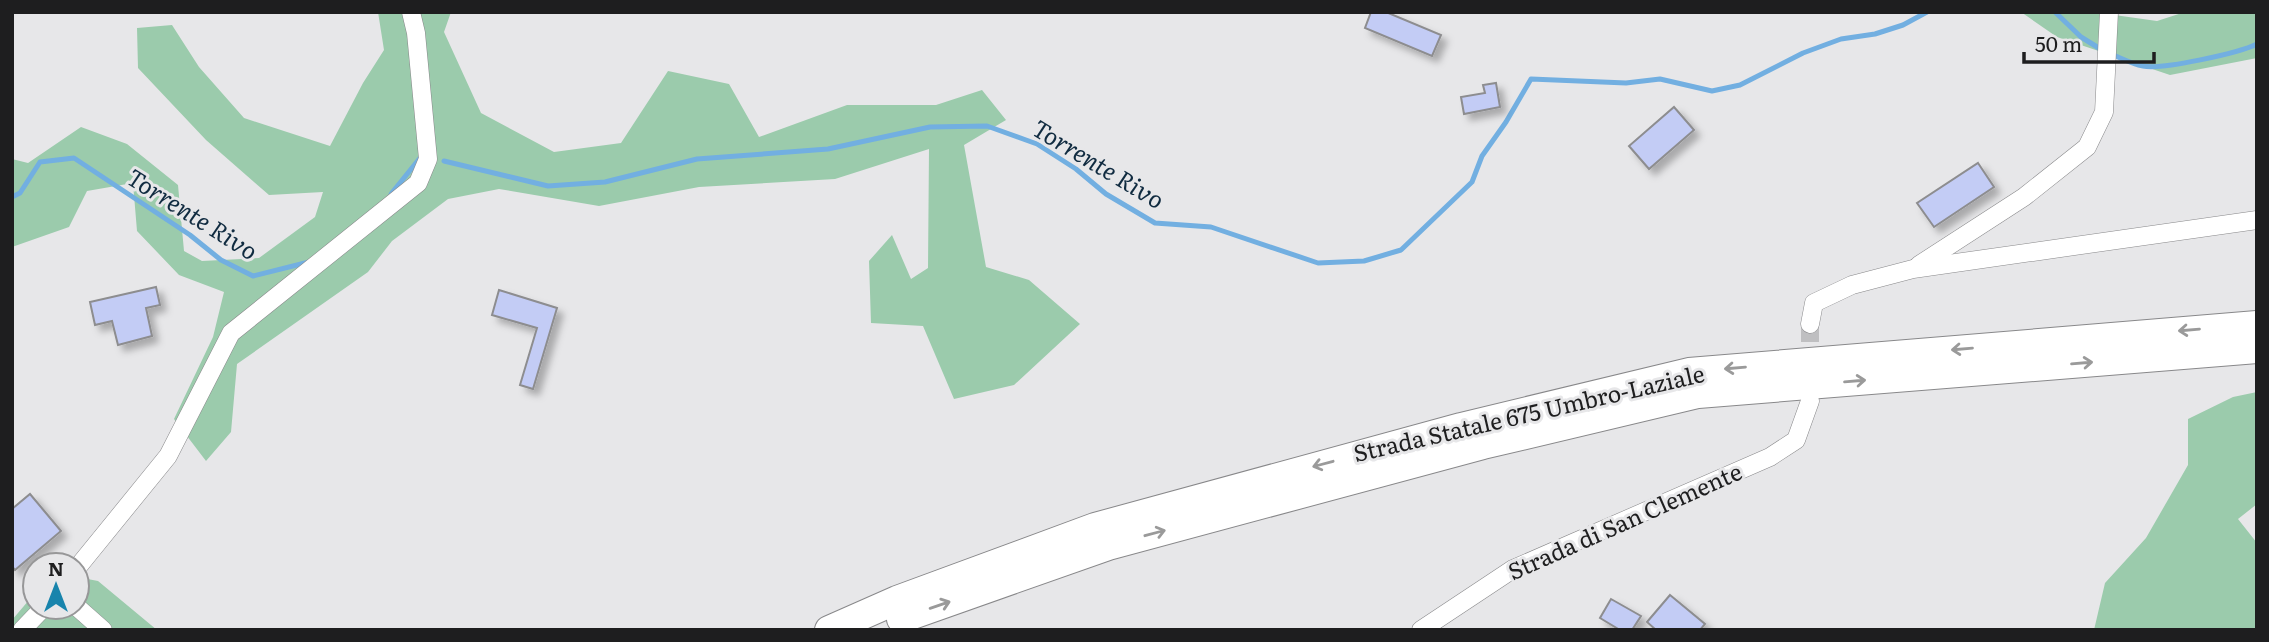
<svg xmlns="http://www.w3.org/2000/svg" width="2269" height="642" font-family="Literata,serif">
<defs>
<filter id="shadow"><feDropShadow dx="6" dy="6" stdDeviation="3.5" flood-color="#0004"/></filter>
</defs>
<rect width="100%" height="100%" fill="#e7e7e9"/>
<g fill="#9bcbac">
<polygon points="378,12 451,12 444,32 481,113 554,152 621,143 668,71 729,84 759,137 847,105 936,105 982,90 1006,120 964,145 986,267 1029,280 1080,324 1014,385 954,399 923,326 871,323 869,261 892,235 911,279 928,268 929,149 835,179 699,187 599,206 499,189 448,199 392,241 368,272 237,364 231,432 206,461 174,419 213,337 224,292 179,275 137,231 133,183 87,191 69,227 12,247 12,159 28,163 81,127 127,144 178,185 184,251 202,261 259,258 315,217 323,192 269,195 206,140 138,68 137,28 172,25 199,67 244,118 330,146 363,83 384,50"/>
<polygon points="2021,12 2093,12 2157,21 2185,12 2257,12 2257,58 2170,75 2057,37"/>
<polygon points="2257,392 2257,504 2238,519 2257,543 2257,630 2094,630 2105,583 2146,538 2188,465 2188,419 2233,397"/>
<polygon points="77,577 98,581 157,630 12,630 12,620 35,593 35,607 77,607"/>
</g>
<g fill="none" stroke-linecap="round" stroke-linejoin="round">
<g stroke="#72afe1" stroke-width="5">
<polyline points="2055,12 2081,37 2102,50"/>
<path d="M2111 54C2121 58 2132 64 2143 66 2162 70 2239 53 2257 44"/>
<polyline points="444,161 548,186 605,182 697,159 828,149 930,127 987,126 1037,144 1076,169 1106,194 1155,223 1211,227 1318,263 1364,261 1401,250 1472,182 1482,156 1506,122 1531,79 1626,83 1660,79 1712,91 1740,85 1803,53 1841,39 1875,34 1903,25 1927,12"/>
<polyline points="391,194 420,158"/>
<polyline points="12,197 20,193 40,162 74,158 190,235 221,260 253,276 309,262"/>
</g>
</g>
<g fill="#c3ccf5" stroke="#8d8d8f" stroke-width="2" filter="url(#shadow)">
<polygon points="1371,12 1386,12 1441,35 1432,56 1365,28"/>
<polygon points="1496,83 1500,107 1464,114 1461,97 1485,93 1483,85"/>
<polygon points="1674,107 1694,130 1649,169 1629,146"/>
<polygon points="1978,163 1994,187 1934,227 1917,203"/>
<polygon points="156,287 160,305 146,308 152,336 118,345 112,321 95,325 90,302"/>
<polygon points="499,290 557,308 533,389 520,385 537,328 492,315"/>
<polygon points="30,494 61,531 15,570 12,566 12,509"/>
<polygon points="1670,595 1705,624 1700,630 1656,630 1647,622"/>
<polygon points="1611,599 1641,616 1632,630 1620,630 1600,618"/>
</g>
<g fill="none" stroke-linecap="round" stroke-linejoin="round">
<polyline stroke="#bfbfc1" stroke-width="18" stroke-dasharray="18 9" stroke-linecap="butt" points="1810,324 1810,369"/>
<defs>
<g id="minor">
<polyline points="1919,265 2024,197 2087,147 2104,112 2109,12"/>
<polyline points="1810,324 1814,303 1852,285 1913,269 2257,220"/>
<polyline points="77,568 168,456 231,333 418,183 428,159 416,33 411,12"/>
<polyline points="77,607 103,630"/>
<polyline points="22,630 44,607"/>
<polyline points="1421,630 1513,569 1770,457 1796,440 1810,401"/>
</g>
<g id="trunk">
<polyline points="901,619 1108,546 1483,445 1698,394 2257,349"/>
<polyline points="829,630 897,600 1095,527 1461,427 1689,372 2257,325"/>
</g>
</defs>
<use href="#minor" stroke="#88888a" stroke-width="19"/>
<use href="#trunk" stroke="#88888a" stroke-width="30"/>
<use href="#minor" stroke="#fff" stroke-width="18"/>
<use href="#trunk" stroke="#fff" stroke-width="28"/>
</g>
<defs><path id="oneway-shaft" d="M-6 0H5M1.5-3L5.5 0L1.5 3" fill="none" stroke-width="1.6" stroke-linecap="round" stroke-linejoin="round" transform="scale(1.75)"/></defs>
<g stroke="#9a9a9a">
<use href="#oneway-shaft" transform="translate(2189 330) rotate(175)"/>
<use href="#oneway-shaft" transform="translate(1962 349) rotate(175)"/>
<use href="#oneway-shaft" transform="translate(2082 363) rotate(-5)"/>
<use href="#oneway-shaft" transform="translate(1735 368) rotate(175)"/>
<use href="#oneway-shaft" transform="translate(1855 381) rotate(-5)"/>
<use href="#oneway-shaft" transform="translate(1323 464) rotate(165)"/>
<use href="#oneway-shaft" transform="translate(1155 533) rotate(-15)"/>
<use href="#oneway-shaft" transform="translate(940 605) rotate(-19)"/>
</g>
<g text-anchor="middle" stroke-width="6" stroke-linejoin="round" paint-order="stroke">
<g font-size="23" fill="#1e1e1f" stroke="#e7e7e9">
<text transform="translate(1529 414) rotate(-13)" y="8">Strada Statale 675 Umbro-Laziale</text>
<text transform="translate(1625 522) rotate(-24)" y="8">Strada di San Clemente</text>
</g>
<g font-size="24" font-style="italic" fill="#102b40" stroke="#e7e7e9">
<text transform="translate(1098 165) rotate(31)" y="8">Torrente Rivo</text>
<text transform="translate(192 215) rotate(32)" y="8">Torrente Rivo</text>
</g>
</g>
<rect width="2269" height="642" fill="none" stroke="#1e1e1f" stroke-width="28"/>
<g transform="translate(56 586)"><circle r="33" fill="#e7e7e9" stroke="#979798" stroke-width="2"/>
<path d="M0-5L12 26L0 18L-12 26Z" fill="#1884ac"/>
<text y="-10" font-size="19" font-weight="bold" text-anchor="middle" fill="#1e1e1f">N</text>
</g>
<path d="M2024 52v10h130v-10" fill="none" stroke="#1e1e1f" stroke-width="3.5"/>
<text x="2035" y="52" font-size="21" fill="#1e1e1f" stroke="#e7e7e9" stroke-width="5" paint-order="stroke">50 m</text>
</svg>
